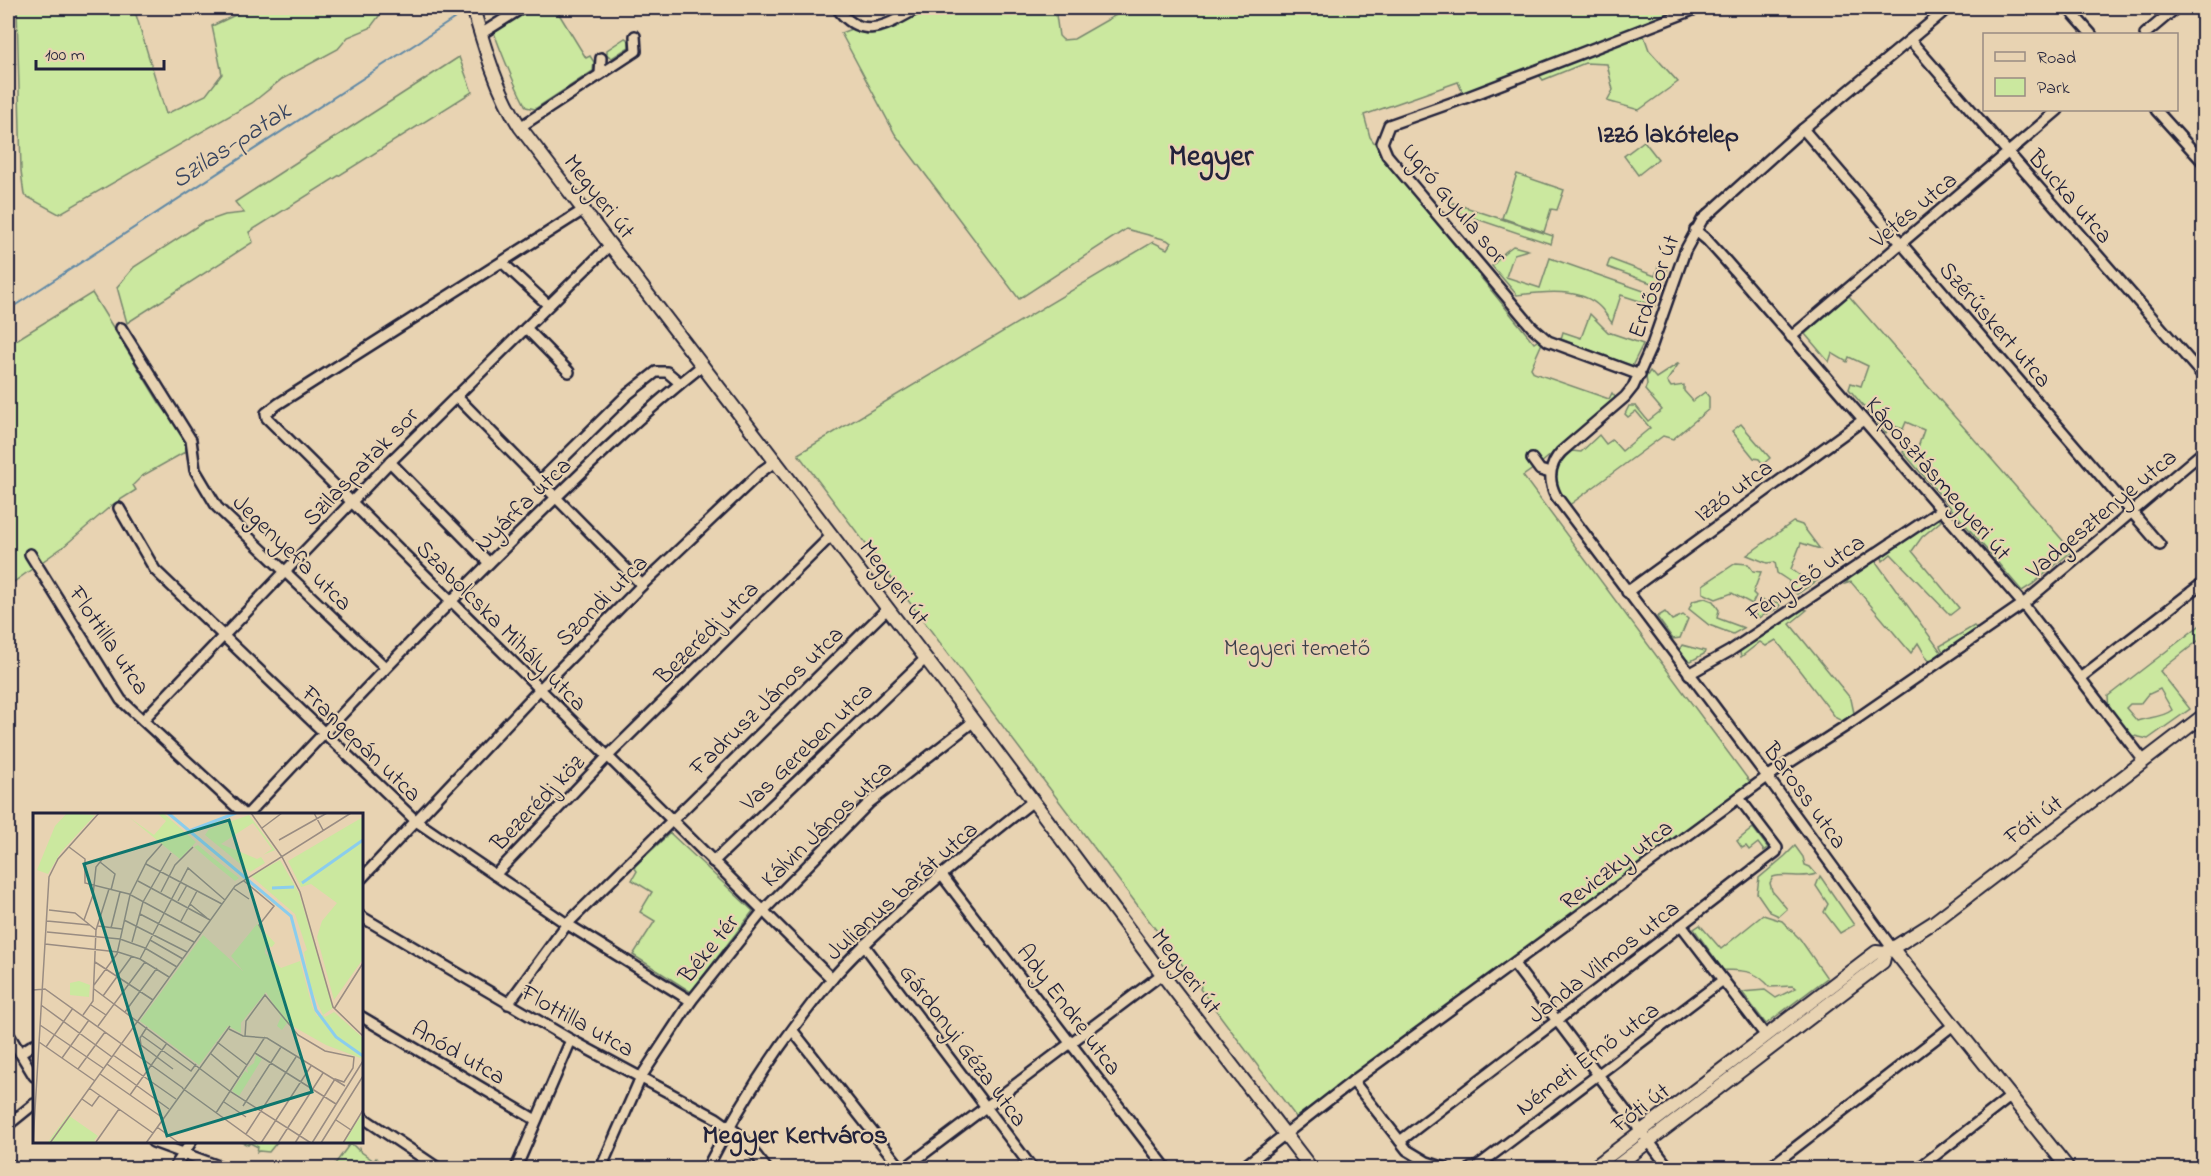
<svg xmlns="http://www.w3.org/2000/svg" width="2211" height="1176" font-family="'Indie Flower',sans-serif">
<rect width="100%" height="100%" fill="#e8d3b2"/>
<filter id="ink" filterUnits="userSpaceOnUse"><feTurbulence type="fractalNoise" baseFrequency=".0167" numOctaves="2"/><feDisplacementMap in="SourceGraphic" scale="12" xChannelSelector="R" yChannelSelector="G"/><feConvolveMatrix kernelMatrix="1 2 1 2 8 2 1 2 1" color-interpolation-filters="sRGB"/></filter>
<g filter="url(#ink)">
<g fill="#cbe89f" stroke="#76856d" stroke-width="1.5" fill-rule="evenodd">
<polygon points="17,8 134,8 166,114 206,95 222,74 212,26 250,8 385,8 370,28 348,37 338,49 282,79 252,103 59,214 24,195 21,171"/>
<path d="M527 8H561L563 10 559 14 586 58 590 56 594 62 593 71 535 109 526 107C513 82 503 57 493 30Z"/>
<polygon points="922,8 1017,8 1018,10 1024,8 1055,8 1059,36 1063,40 1074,39 1128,8 1678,8 1642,30 1649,50 1678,82 1639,110 1607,101 1613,90 1607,64 1585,63 1543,80 1535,70 1465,98 1458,82 1364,115 1370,137 1400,178 1534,343 1540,339 1542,343 1531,368 1534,373 1609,399 1612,393 1615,397 1614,401 1540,464 1523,476 1750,782 1296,1117 1200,989 1201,987 1198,982 1196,983 798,454 1153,242 1167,249 1171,243 1167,240 1126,229 1019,299 895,134 841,33 851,29 866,34 885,30"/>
<polygon points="625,38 629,40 629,47 612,58 607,55 607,50"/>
<polygon points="459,57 472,92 249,232 253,242 127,323 117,287 134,267 202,223 225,215 244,213 235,202"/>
<polygon points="1644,141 1658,159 1638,175 1624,156"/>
<polygon points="1517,174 1564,190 1557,210 1551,209 1544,232 1502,218"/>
<polygon points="1453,203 1553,236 1551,244 1450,210"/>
<path d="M1513 246 1528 250 1514 254 1506 277 1540 288 1550 258 1658 296 1655 306 1621 295 1612 323C1608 318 1605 312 1600 307 1581 287 1542 292 1517 295L1492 266 1505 252Z"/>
<polygon points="1610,259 1655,276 1659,264 1668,268 1662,287 1607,267"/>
<polygon points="92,293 160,404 185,436 185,452 142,476 133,485 136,490 112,505 63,547 8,586 8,345"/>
<polygon points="1849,296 2072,551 2033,584 2022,591 1903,452 1907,447 1917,450 1924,430 1906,422 1903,429 1890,425 1886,433 1849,389 1851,383 1861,386 1868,366 1849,357 1847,362 1832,353 1829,362 1805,334"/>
<polygon points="1590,314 1608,332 1643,344 1632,366 1561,339 1563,332 1581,338"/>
<path d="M1679 363 1667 381 1671 387 1684 385V391L1693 401 1705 392 1709 397V409L1673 439 1663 436 1568 506C1553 483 1548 471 1572 451L1581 452 1599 435 1606 444 1612 440 1622 451 1650 428 1636 411 1628 417 1625 414 1629 406H1636L1648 421 1662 410 1645 390 1647 384 1646 377 1650 371 1656 378Z"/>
<polygon points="1741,424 1770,458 1763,464 1759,459 1754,458 1732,431"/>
<polygon points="1935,516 1941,521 1922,537 1912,551 1959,608 1950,615 1891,554 1883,561 1881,554"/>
<polygon points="1793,522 1802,525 1820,549 1801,543 1791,569 1801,576 1821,578 1797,594 1788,589 1789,581 1777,573 1775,562 1767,563 1747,555"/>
<polygon points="1874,559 1944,656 1928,660 1918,643 1911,653 1851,582 1845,584 1855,573"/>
<polygon points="1736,563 1748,564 1753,571 1761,572 1753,593 1756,596 1752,604 1732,593 1716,599 1703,593 1703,585"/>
<polygon points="1705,598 1713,601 1719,610 1717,618 1744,628 1733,634 1709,625 1689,609 1693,601"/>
<polygon points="1760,600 1781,603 1778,608 1758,618 1754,613"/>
<polygon points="1798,608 1807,610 1790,624 1851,699 1854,713 1842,721 1836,718 1776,640 1766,646 1760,642 1741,657 1739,648"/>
<polygon points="1665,612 1672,620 1683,615 1688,619 1680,638 1673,639 1657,617"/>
<path d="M2203 623V637L2160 671 2190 709 2148 739 2130 735 2109 712 2108 696ZM2160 689 2172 710C2162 718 2149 717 2137 721L2126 708 2130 704H2140L2147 695Z"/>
<polygon points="1974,626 1980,632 1945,655 1940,646"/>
<polygon points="1682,645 1705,651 1704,654 1691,661 1686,660 1679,650"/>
<polygon points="1753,828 1768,848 1764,851 1758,843 1749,850 1746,846 1742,848 1737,841"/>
<polygon points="670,833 753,911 691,992 633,955 655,921 640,912 652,892 632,880 637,871 634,867"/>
<path d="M1795 846 1803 857 1805 865 1810 867 1816 874C1802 879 1787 873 1773 877L1770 883 1772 891 1787 909 1779 916 1770 912 1757 893 1759 878 1785 856Z"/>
<polygon points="1820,876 1854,925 1840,933 1824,912 1828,904 1816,886"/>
<path d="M1763 915 1782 921 1800 939 1827 978 1766 1024 1742 992 1765 990 1776 998 1796 988 1792 986 1770 987C1754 969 1745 971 1723 970L1694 929 1700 925 1721 949Z"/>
<polygon points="242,1142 277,1142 269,1152 259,1151 257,1152 258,1147 250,1143 248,1145"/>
<polygon points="349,1145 353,1145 358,1150 360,1148 360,1151 374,1161 376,1158 384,1168 332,1168"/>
</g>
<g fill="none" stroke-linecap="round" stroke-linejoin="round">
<polyline stroke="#6189a6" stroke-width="2" points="8,310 469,9"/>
<defs>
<g id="street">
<path d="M837 8C862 43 889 24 918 8"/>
<polyline points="2068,8 2091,34"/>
<polyline points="481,34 522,8"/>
<polyline points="2145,34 2176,8"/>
<polyline points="1910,40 2204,377"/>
<polyline points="600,74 601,58"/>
<polyline points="2156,110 2204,163"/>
<polyline points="520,127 636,51 635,36"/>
<polyline points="1803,129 2160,545"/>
<polyline points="585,209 278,404 266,413 267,418 832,979"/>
<polyline points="1695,230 1707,240 1726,261 2023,604 2144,761"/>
<polyline points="503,263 548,305"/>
<polyline points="121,328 191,440 195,470 217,507 385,667"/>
<polyline points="526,328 569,372"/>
<polyline points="1791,337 2058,110"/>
<polyline points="1640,375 1548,341 1532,327 1387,155 1382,143 1389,125 1465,98 1698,8"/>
<polyline points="456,396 642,585"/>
<polyline points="1532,459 1540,470 1550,473"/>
<polyline points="390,462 489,563"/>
<polyline points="539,482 628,394 656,372 667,372 680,383"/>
<polyline points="119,508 155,570 416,821 567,924 691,1001"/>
<polyline points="30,554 121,700 244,814"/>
<polyline points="1627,592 1863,420"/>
<polyline points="1689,674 1730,651 1941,510"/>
<polyline points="2080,678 2204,582"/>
<polyline points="143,720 390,462 611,244"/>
<path d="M248 814C341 714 434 616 532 521 587 467 642 413 703 365"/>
<polyline points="713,862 926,658"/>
<polyline points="941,874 1166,1168"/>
<polyline points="495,875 607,757 832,535"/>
<polyline points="362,878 539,690 642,585 762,471 776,461"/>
<polyline points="362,917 571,1040 716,1118 740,1135 766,1168"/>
<polyline points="1681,925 1766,1036"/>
<polyline points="864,945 1032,1168"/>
<path d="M1892 948 1769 779 1556 496C1548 481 1549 465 1561 452L1625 397 1633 387 1652 345 1685 251 1702 220 1803 129 1948 8"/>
<polyline points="1514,964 1669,1168"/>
<polyline points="508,1004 567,924 888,608"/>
<polyline points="362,1017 536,1120"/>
<polyline points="793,1031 901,1168"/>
<polyline points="8,1033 34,1076"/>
<polyline points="20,1053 34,1044"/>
<polyline points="1353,1081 1407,1150 1427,1162 1445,1168"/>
<polyline points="362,1117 438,1168"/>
<polyline points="8,1125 34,1104"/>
<polyline points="1400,1141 1776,852 1777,848 1739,798"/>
<polyline points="153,1142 224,1168"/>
<polyline points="8,1165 18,1168"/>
<polyline points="174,1168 191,1142"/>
<polyline points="516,1168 571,1040"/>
<polyline points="601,1168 641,1077 691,1001 763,911 869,803 974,721"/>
<path d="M707 1168C741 1102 784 1036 832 979 851 957 872 937 893 918 938 876 985 839 1033 801"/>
<polyline points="905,1168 1162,974"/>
<polyline points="1242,1168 1353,1081 1767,777 1849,724 2023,604 2204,451"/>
<polyline points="1471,1168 1475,1168 1723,980"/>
<polyline points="1769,1168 1952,1026"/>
<polyline points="1919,1168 2010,1097"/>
<polyline points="2197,1168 2204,1163"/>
</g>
<g id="secondary">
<path d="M473 8C485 49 497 91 520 127L969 715 1162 974 1311 1168"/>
<polyline points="1892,948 2068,1168"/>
<polyline points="1593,1168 1876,952 1885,953 1934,922 2204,715"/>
<polyline points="1614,1168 1883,962 1885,953"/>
</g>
</defs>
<use href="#street" stroke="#22223b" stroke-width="14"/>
<use href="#secondary" stroke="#22223b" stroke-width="16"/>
<use href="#street" stroke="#e8d3b2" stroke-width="9"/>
<use href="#secondary" stroke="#e8d3b2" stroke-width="12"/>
</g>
</g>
<g text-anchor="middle" stroke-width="4.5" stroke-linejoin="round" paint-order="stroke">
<g font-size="24" fill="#22223b" stroke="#e8d3b2">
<text transform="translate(600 196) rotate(52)" y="8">Megyeri út</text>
<text transform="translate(2071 196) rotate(49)" y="8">Bucka utca</text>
<text transform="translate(1455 203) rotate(50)" y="8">Ugró Gyula sor</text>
<text transform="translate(1913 209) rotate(-40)" y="8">Vetés utca</text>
<text transform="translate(1653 286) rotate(-70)" y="8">Erdősor út</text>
<text transform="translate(1996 324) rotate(49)" y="8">Szérűskert utca</text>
<text transform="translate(360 466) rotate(-46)" y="8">Szilaspatak sor</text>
<text transform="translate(1939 478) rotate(49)" y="8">Káposztásmegyeri út</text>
<text transform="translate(1733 490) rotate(-36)" y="8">Izzó utca</text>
<text transform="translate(522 504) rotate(-44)" y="8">Nyárfa utca</text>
<text transform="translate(2101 513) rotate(-40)" y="8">Vadgesztenye utca</text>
<text transform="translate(293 552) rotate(44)" y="8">Jegenyefa utca</text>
<text transform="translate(1805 577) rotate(-34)" y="8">Fénycső utca</text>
<text transform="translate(895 582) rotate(53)" y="8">Megyeri út</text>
<text transform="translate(601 600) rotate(-45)" y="8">Szondi utca</text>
<text transform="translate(502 625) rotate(45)" y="8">Szabolcska Mihály utca</text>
<text transform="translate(706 632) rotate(-45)" y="8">Bezerédj utca</text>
<text transform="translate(110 640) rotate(56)" y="8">Flottilla utca</text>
<text transform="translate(766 700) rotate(-44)" y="8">Fadrusz János utca</text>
<text transform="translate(362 743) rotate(44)" y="8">Frangepán utca</text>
<text transform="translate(806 746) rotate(-44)" y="8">Vas Gereben utca</text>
<text transform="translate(1806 795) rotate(54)" y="8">Baross utca</text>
<text transform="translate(537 802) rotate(-46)" y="8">Bezerédj köz</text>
<text transform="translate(2033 819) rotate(-37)" y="8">Fóti út</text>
<text transform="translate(826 823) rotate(-44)" y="8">Kálvin János utca</text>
<text transform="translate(1616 864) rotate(-37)" y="8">Reviczky utca</text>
<text transform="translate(901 890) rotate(-42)" y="8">Julianus barát utca</text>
<text transform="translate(708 948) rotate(-51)" y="8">Béke tér</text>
<text transform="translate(1603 961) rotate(-38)" y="8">Janda Vilmos utca</text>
<text transform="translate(1187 971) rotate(53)" y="8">Megyeri út</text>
<text transform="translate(1070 1009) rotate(53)" y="8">Ady Endre utca</text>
<text transform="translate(578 1020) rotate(29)" y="8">Flottilla utca</text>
<text transform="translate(964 1045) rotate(53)" y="8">Gárdonyi Géza utca</text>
<text transform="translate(459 1052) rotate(30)" y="8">Anód utca</text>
<text transform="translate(1587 1058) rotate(-37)" y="8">Németi Ernő utca</text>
<text transform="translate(1640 1107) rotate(-37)" y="8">Fóti út</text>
</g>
<g font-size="24" fill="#3b404a" stroke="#e8d3b2">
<text x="1297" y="655">Megyeri temető</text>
</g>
<g font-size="26" font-weight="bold" fill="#22223b" stroke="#e8d3b2">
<text x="1668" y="142">Izzó lakótelep</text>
</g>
<g font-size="26" font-style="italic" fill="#37445f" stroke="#e8d3b2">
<text transform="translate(230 144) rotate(-33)" y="9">Szilas-patak</text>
</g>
<g font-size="27" font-weight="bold" fill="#22223b" stroke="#e8d3b2">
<text x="795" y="1143">Megyer Kertváros</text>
</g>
<g font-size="30" font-weight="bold" fill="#22223b" stroke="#e8d3b2">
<text x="1211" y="165">Megyer</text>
</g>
</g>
<g transform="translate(33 813)">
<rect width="330" height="330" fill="#e8d3b2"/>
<path d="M34 0 62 2 28 39 15 61 4 57 22 13ZM124 0H130L163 29 147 46 97 5 121 22 133 8ZM216 2 242 37 230 42 239 36 220 10 188 31 224 46 228 44 232 50 217 59 172 22 176 16ZM330 4V146L301 187 284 124 289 108 304 90 278 71 268 74 255 48ZM165 32 179 44 206 65 202 68 176 47 161 34ZM247 47 266 80 300 195 290 202 292 204 301 199 330 225V246L293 232 254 210 249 217 244 213 248 204 233 179 208 210V220L195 213 166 252 107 208 170 122 210 158 198 143 224 111 242 130 239 134 233 132 232 140 248 155 267 148 279 193 284 203 290 202 277 173 271 139 274 137 262 101 218 63ZM46 168 57 172 56 184 37 182V170ZM223 242 229 246 206 283 199 278 212 258 215 260 214 255 221 250ZM330 299V330H311ZM35 302 65 323 61 327 65 330H14Z" fill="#cbe89f"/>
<path fill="none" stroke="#8bcded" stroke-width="3" d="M135 0 258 103 283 197 303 224 330 243M156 18 203 0M269 70 330 27M239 75 261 74"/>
<path fill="none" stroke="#998c82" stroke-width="1.5" d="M218 0 249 44 267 79 300 194 330 223M281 0 290 17M229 15 249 0M246 27 294 0M36 34 52 46V70L96 81 168 120M67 49 82 61 78 77M113 51 189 91M105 68 177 107M211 68 241 93 226 112 230 120M200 75 216 86M128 79 142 52 160 34M145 88 154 72M157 91 174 105M16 97 42 100 63 117M107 101 161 129M51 107 60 82 63 54 71 44M91 107 154 139M14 108 57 112M148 108 164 78M65 113 89 116M78 115 87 79M14 119 87 126 112 135 144 154M117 127 150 146M99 129 110 89 138 40M12 131 85 139 107 146 136 164M107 146 155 55 192 87M62 149 120 187M61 172 84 141 97 82 114 48 129 31M61 176 198 279 278 330M0 177 12 176 150 275M70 183 99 143M8 192 79 244M58 192 73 202M301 196 330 150M92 199 124 155M50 202 60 188 63 117 76 76M7 212 70 255M65 213 112 149M114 214 107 225 108 232 140 256M196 216 210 223 234 225 312 273M108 222 158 258 163 251M212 223 213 208 232 182 265 222 292 238 321 244 320 255 311 269 302 266 262 330M6 229 62 268M184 229 214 252M13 234 40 195M177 240 206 265M222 240 303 291M80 242 143 286M29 245 56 207M74 251 136 296M45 256 72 219M67 261 130 305M56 275 120 320M149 275 225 330M97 282 134 230M49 286 59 293 67 282M191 289 213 304M210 293 248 234M183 300 232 224M303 307 318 317M124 314 146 330M213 321 263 244M63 329 86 296M0 330 16 64 25 46 66 0M17 330 202 73 318 0M113 330 197 213M228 330 278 253M245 330 290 260M279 330 330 248M288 330 330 263M310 330 330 297"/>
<path fill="#0f766e" fill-opacity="0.15" stroke="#0f766e" stroke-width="3" d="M196 7 279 279 134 323 51 51Z"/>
<rect width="330" height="330" fill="none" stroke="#22223b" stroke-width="3"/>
</g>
<rect width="2211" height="1176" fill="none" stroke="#e8d3b2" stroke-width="30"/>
<rect x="15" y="15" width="2181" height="1146" fill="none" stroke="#22223b" stroke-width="2" filter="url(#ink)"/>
<rect x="1983" y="33" width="195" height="78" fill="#e8d3b2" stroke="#998c82" stroke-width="1.5"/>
<rect x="1995" y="52" width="30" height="9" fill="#e8d3b2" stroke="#998c82" stroke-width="1.5"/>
<text x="2037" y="63" font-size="18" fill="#22223b">Road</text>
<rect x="1995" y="78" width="30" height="18" fill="#cbe89f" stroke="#998c82" stroke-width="1.5"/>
<text x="2037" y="93" font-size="18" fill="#22223b">Park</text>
<path d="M36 60v9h128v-9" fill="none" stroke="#22223b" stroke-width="3"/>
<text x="45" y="60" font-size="18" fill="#22223b" stroke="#e8d3b2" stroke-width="4.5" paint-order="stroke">100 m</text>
</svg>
